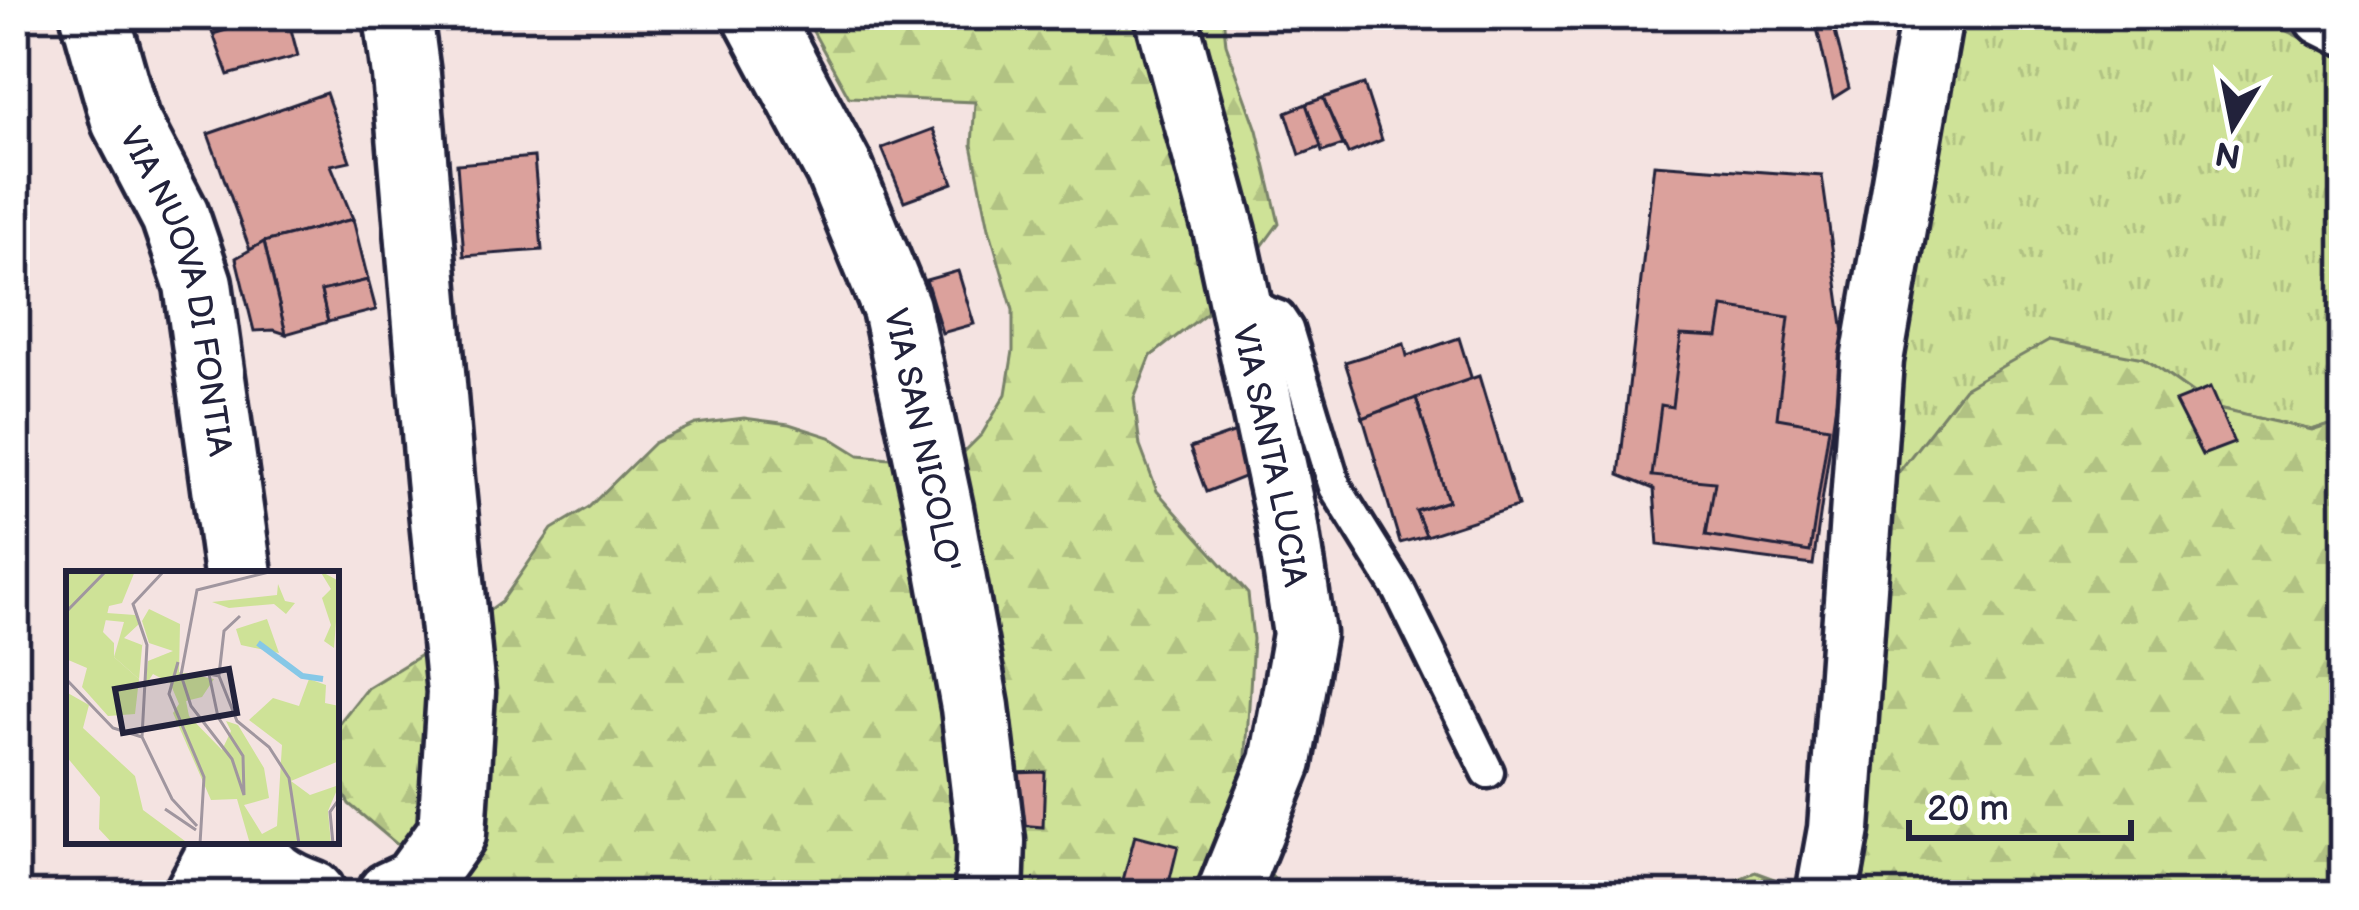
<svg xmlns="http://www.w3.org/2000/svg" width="2359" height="910" font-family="'Balsamiq Sans',sans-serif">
<defs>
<pattern id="grass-tufts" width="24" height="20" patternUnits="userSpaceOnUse" patternTransform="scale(3)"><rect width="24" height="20" fill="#cee297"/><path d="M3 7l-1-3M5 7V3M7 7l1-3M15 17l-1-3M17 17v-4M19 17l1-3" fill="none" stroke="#b1c283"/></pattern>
<pattern id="forest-firs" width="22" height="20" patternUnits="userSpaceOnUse" patternTransform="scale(3)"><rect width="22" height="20" fill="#cee297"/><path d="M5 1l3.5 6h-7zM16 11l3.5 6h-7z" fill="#b1c283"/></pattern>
</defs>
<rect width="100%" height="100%" fill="#f4e3e1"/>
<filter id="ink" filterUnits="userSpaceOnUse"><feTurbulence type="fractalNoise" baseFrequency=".00833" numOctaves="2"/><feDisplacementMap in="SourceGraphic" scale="24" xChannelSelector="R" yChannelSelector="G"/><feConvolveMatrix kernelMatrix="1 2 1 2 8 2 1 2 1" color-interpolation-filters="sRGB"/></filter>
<g filter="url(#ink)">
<polygon fill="url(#grass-tufts)" stroke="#788269" stroke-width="3" points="1956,15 2254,15 2344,59 2344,419 2311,430 2213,408 2143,358 1884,491 1887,451"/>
<g fill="url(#forest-firs)" stroke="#788269" stroke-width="3">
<polygon points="804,15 1223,15 1226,44 1257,130 1279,223 1222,301 1151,356 1134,399 1140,446 1157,491 1248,594 1253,639 1241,838 1287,895 457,895 349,804 336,780 336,737 340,722 367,688 465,628 502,601 552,529 589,507 654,443 696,424 744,418 789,424 830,437 859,455 952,464 982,434 1006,394 1013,351 1013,310 989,228 972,145 975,102 849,97"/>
<polygon points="2049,340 2143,358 2213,408 2311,430 2344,419 2344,895 1861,895 1884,491 1964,388"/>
<polygon points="1755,872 1796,887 1795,895 1702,895"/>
</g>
<g fill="#dba19c" stroke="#22223b" stroke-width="3">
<polygon points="205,15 242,15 246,24 213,34"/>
<polygon points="1814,15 1831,15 1849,88 1833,98"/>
<polygon points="288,18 298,56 228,75 213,34 246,24"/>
<polygon points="1364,84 1382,140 1348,154 1323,98"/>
<polygon points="326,93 350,161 331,165 353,219 264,242 250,250 208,134"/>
<polygon points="1323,98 1343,145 1322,152 1306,104"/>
<polygon points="1306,104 1321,147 1300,155 1286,112"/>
<polygon points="933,129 953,183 904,201 882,148"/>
<polygon points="534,157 542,250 464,256 457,164"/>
<polygon points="1654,164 1822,176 1845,340 1813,565 1658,545 1654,489 1619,475"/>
<polygon points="353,219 368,280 321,291 328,322 286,334 264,242"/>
<polygon points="264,242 286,334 274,330 254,331 236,258"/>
<polygon points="958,271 974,324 942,333 926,280"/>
<polygon points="368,280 376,310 328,322 321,291"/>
<polygon points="1723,307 1789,317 1777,418 1829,427 1810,552 1706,535 1715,482 1652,476 1661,405 1672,407 1681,335 1718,337"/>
<polygon points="1459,338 1472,380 1363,418 1345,362 1404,344 1407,356"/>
<polygon points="1479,376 1518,506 1426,536 1416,511 1448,501 1416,398"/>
<polygon points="2210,388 2234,443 2202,455 2175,402"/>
<polygon points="1416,398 1448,501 1416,511 1426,536 1400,543 1363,418"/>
<polygon points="1239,431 1254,473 1206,492 1190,448"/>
<polygon points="1045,772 1043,827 1019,825 1012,773"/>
<polygon points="1135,835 1178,846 1166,895 1122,884"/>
</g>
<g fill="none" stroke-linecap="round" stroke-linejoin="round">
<defs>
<polyline id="lane" points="1240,302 1279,317 1287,329 1335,487 1399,590 1488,772"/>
<g id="street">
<path id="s1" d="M1166 15 1225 233 1287 520 1304 634 1281 762 1227 895"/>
<polyline points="2324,15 2344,25"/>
<polyline points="195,895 224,841"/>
<polyline points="1827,895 1839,829 1872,360 1932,15"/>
</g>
<g id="secondary">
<path id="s2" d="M95 15 125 120 175 216 198 284 238 574"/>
<path id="s3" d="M757 15 839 169 896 308 939 509 975 707 991 841 989 895"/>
<path d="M248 841C264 874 280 883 312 895"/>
<polyline points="391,895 415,884 452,833 461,692 440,479 406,75 398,15"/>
</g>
</defs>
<use href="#lane" stroke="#22223b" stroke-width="39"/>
<use href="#street" stroke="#22223b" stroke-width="69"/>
<use href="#secondary" stroke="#22223b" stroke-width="75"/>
<use href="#lane" stroke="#fff" stroke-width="30"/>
<use href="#street" stroke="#fff" stroke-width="60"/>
<use href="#secondary" stroke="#fff" stroke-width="66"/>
</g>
</g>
<g text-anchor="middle" stroke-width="10" stroke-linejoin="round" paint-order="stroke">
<g font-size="33" fill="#22223b" stroke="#fff">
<text dy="12" stroke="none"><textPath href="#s2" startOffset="291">VIA NUOVA DI FONTIA</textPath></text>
<text dy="12" stroke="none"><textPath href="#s3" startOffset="459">VIA SAN NICOLO'</textPath></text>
<text dy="12" stroke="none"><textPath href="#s1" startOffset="453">VIA SANTA LUCIA</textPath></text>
</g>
</g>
<g transform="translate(66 571)">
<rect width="273" height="273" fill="#f4e3e1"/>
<path d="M254 0 273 10 268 77 258 70 265 54 256 27 265 18ZM212 13 219 30 229 32 220 43 208 33 163 37 146 31 211 24ZM41 42 69 44 73 53 58 67 76 74 77 66 73 108 48 86 58 51 38 49ZM201 48 213 82 175 74 170 58Z" fill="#cee297"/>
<path d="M0 0H69L56 32 43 35 37 61 48 72V86L73 108 69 143 42 145 16 116 21 97 0 88ZM83 38 114 53 113 101 148 108 136 126 120 130 123 145 156 179 165 160 160 150 172 154 198 197 203 227 178 234 196 263 211 255 216 174 183 149 207 127 233 135 243 108 260 114 259 132 273 135V190L225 210 244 224 273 214 262 240 265 273H184L171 228 145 229 107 142 113 133 104 112 87 103 79 115 82 90 107 80 83 72 76 50ZM0 121 23 134 17 157 69 205 77 239 123 273H47L33 258 34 226 0 185Z" fill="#cee297"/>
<path fill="none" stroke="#86c8e7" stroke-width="6" d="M192 72 236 105 257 108"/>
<path fill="none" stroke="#a0969f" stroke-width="3" d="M98 0 67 33 81 74 76 166 106 228 131 255M207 0 131 19 115 104 125 135 166 188 178 224 177 185 152 146 143 103 153 105 171 150 203 176 223 207 233 273M0 41 40 0M112 91 103 123 138 206 134 273M153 104 158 60 174 45M0 108 47 157 76 166M99 238 130 259M267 273 264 241 273 228"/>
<path fill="#22223b" fill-opacity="0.15" stroke="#22223b" stroke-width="6" d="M163 98 171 142 57 162 49 118Z"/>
<rect width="273" height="273" fill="none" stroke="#22223b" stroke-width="6"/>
</g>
<rect width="2359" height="910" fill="none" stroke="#fff" stroke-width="60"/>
<rect x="30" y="30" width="2299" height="850" fill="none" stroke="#22223b" stroke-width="4.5" filter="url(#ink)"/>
<g transform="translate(2233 126) rotate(190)" stroke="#ffffff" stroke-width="9" paint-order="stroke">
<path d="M0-9L21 45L0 30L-21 45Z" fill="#22223b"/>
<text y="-18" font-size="33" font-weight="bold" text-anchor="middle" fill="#22223b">N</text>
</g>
<path d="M1909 820v18h222v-18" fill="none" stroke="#22223b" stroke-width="6"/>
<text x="1927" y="820" font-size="36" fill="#22223b" stroke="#ffffff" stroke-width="9" paint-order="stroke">20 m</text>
</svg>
